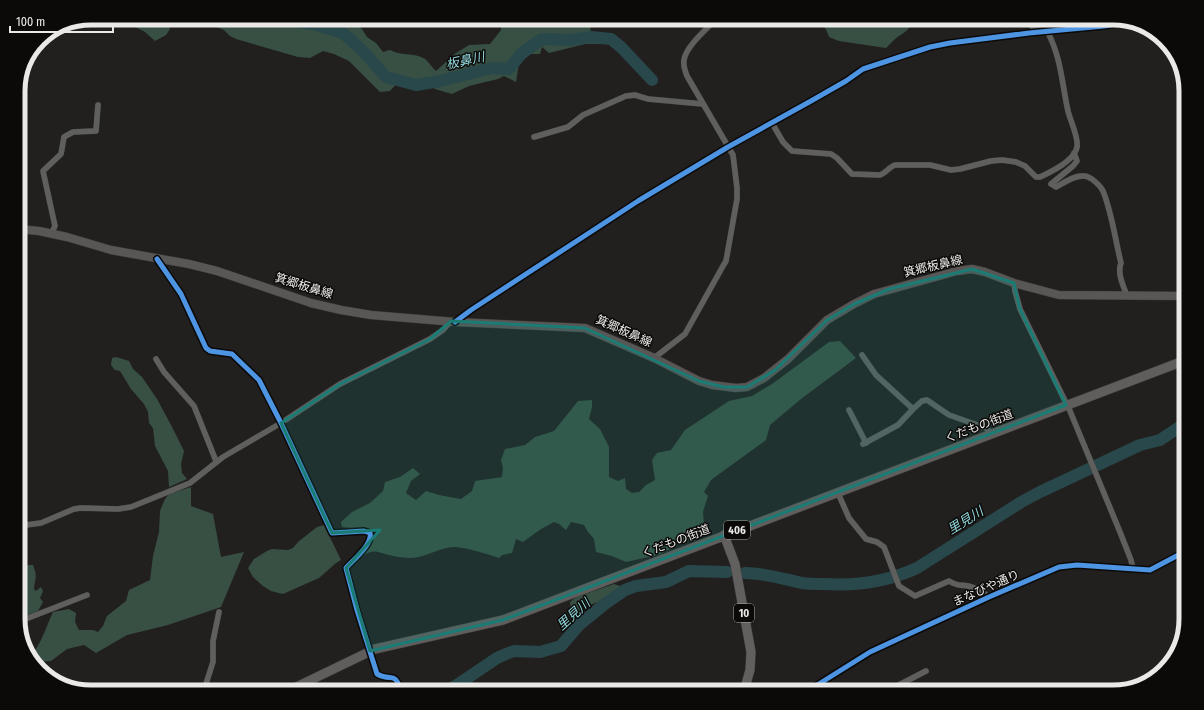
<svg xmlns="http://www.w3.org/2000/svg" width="1204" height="710" font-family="'Fira Sans Condensed','Noto Sans JP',sans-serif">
<rect width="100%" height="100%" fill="#22201f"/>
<g fill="#385043">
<polygon points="118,18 167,18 170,29 166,35 155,41 145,32"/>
<path d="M192 18H345L353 21 362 29 367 37 376 43 383 52 390 50C400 56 414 52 425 59 429 62 432 68 436 71L456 53 469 45 490 44 501 30V18H596L591 23 590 34 610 36 621 52 610 44H585L549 53 542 47 540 54H531L519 63 516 82 504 76 498 79 469 86 452 94 435 89 427 80 401 79 390 91 380 92 349 61 334 54 323 51 310 58 298 57 236 39 230 36 224 30Z"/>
<path d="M789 18H912C911 31 904 32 895 39 892 42 889 45 886 48L839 41 829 37C828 34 827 31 825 28 816 16 798 29 789 18Z"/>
<path d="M840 341 856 358 801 399 770 425 766 440 711 480 704 492 708 496 703 512 705 535 683 541 661 554 626 562 612 556 596 552 594 539 588 532 584 525 571 522 566 530 559 524 554 522 541 529 523 542 516 539 512 553 502 555 499 558C485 553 471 549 456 547 441 546 426 558 411 558 404 558 396 557 389 555 378 553 374 548 363 556L372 543 377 531 342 527 341 522 352 512 370 503 383 491 385 482 400 477 413 468 420 474 411 481 406 493 416 500 426 491 439 495 461 499 472 491 475 481 502 477 503 468 501 460 505 449 525 445 535 437 554 431 578 401 592 400V407L589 419 600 429 609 447V477L618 481 625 478 626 489 632 493 639 492 646 485 655 480 652 460 657 453 671 450 685 430 729 401 752 396 772 384 829 342Z"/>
<polygon points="116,357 129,361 133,369 142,377 157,399 171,425 184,451 181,464 182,473 187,479 169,487 168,471 155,446 153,428 149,423 148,412 144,404 131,389 120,371 115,370 111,365 112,358"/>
<path d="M191 487V506L213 514 221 557 244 552 221 607 168 625 127 635 96 653 84 645 67 649 51 661 34 662 29 657C41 646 46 627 53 612L69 609 76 613 75 622 79 630H93L98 632 103 626 107 616 126 601 129 590 150 580 153 556 159 532 160 511 165 499 169 494Z"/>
<polygon points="324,525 341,560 336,563 319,578 283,594 271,591 263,586 253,577 248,568 254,559 267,551 272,549 288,550 293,548 298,542 317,527"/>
<path d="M28 565H33C38 578 35 577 34 589L36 591 41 587 43 591 40 598 43 602 38 611 18 619V568Z"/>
<polygon points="614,584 620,586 621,590 608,599 586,606 576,613 571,611 570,602 576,597"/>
</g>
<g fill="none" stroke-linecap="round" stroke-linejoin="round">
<g stroke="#29484b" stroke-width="12">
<polyline points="153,18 169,21 175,18"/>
<polyline points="277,18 317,25 343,33 363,51 386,77 416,85 440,81 492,68 509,69 522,53 542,39 570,40 591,37 611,39 621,47 652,80"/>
<path d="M745 573C765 573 783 579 802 583 809 584 817 584 824 584 856 586 887 582 917 568L1023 501 1040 492 1140 445 1160 440 1181 426 1186 420"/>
<polyline points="444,692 457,685 497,658 506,654 514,651 540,652 561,646 579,625 606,603 625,590 636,586 666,582 689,571 727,572"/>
</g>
<defs>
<g id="minor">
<path d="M772 123 783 142 792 151 831 154 837 158 852 174 880 175C886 173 889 167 895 165H930L951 170 960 169 991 161 1002 160 1016 162 1025 166 1036 177H1040C1051 172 1075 160 1077 147 1079 138 1070 120 1068 111 1062 84 1061 56 1047 31L1035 30 1025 18"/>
<polyline points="534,137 568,127 583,115 626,96 635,95 648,99 703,104"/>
<path d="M1074 153 1077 161 1073 166 1051 184 1056 187C1064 183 1074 175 1084 176 1090 176 1100 185 1103 191 1112 213 1115 239 1121 263 1117 273 1123 285 1127 296"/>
<polyline points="51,234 55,226 43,171 61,154 64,137 73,132 96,131 98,105"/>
<path d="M157 259 181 294 206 348 210 351 232 354 259 380 281 423 332 533 364 531 370 533C373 544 353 560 346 568L357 610 377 674C393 683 393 669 402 692"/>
<polyline points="1014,283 1015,291 1020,309 1070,411 1120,532 1131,560 1133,569"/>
<polyline points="455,322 471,310 638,201 728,147 811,101 846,81 863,69 930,47 950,43 1029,33 1104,26 1128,22"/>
<polyline points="862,355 876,375 913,409 922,401 927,400 949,415 986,428 992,434"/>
<path d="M654 358 685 334 723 266 726 261 737 199V188L733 155 687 76C685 71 683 66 684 60 686 46 707 29 717 18"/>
<polyline points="156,359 164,372 194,406 216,461"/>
<polyline points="849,410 866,443"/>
<polyline points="863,444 898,425 913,409"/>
<path d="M838 493 849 518 866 539 877 542 884 547 899 586 915 596 949 581C959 587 959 584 968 586 976 588 983 592 989 597"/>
<polyline points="18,526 41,523 74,509 81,508 118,509 131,507 190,483 223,457 281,423 340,384 430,339 443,330 451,321"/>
<polyline points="18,622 87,595"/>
<polyline points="309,681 314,692"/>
<polyline points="893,688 926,671"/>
<polyline points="206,692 205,687 213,662 213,641 219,612"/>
<polyline points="806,692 870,652 989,597 1059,567 1077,565 1150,570 1186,551"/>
</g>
<polyline id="secondary" points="18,229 39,231 67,237 111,250 189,264 217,271 311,303 341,310 371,315 455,322 585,328 654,358 699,381 712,385 736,388 747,387 764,378 788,359 827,320 854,304 874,294 957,271 972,269 985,272 1014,283 1059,295 1186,296"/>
<polyline id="primary" points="724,535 735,564 751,652 750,670 746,684 743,692"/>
<polyline id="trunk" points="286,692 375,649 503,620 1186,360"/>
</defs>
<use href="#minor" stroke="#3d3c3c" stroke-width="6"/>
<use href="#secondary" stroke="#3d3c3c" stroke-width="9"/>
<use href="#primary" stroke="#3d3c3c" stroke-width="10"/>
<use href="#trunk" stroke="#3d3c3c" stroke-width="10"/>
<use href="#minor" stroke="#5f5f5e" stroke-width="5.5"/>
<use href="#secondary" stroke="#595756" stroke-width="8"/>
<use href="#primary" stroke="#61605f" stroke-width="9"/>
<use href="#trunk" stroke="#605e5d" stroke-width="9"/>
<defs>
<g id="cycleway">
<path d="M157 259 181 294 206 348 210 351 232 354 259 380 281 423 332 533 364 531 370 533C373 544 353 560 346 568L357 610 377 674C393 683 393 669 402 692"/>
<polyline points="455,322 471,310 638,201 728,147 811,101 846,81 863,69 930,47 950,43 1029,33 1104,26 1128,22"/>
<polyline points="806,692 870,652 989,597 1059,567 1077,565 1150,570 1186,551"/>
</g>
</defs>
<use href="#cycleway" stroke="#0b0a09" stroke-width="8"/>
<use href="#cycleway" stroke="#4d94e3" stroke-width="5"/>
</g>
<path fill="#1a7c74" fill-opacity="0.2" stroke="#1a7c74" stroke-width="3" stroke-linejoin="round" d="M972 269 1014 283 1020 309 1066 405 503 620 370 651 346 568 380 530 332 533 281 423 340 384 430 339 451 321 585 328 699 381 724 387H747L775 370 827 320 854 304 889 289Z"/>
<g text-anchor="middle" stroke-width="3" stroke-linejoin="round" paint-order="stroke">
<g fill="#0b0a09" stroke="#a8a6a4" stroke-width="1">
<rect x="724" y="521" width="26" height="18" rx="3"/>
<rect x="734" y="604" width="20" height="18" rx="3"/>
</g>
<g font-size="11" font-weight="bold" fill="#ebe9e7">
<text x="737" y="534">406</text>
<text x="744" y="617">10</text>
</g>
<g font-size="12" fill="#ebe9e7" stroke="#0b0a09">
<text transform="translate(933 266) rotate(-13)" y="4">箕郷板鼻線</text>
<text transform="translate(304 286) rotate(17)" y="4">箕郷板鼻線</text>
<text transform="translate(624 331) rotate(24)" y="4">箕郷板鼻線</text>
<text transform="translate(979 426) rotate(-21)" y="4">くだもの街道</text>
<text transform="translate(676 541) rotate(-21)" y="4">くだもの街道</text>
<text transform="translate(986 588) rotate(-24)" y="4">まなびや通り</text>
</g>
<g font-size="13" font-style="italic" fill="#91d7dc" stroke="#0b0a09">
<text transform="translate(465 60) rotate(-12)" y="5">板鼻川</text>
<text transform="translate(965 520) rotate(-32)" y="5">里見川</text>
<text transform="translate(573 614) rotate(-42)" y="5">里見川</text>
</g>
</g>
<path d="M0 0H1204V710H0ZM91 25H1113A66 66 0 0 1 1179 91V619A66 66 0 0 1 1113 685H91A66 66 0 0 1 25 619V91A66 66 0 0 1 91 25Z" fill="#0b0a09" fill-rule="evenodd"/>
<path fill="none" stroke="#ebe9e7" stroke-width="5" d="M91 25H1113A66 66 0 0 1 1179 91V619A66 66 0 0 1 1113 685H91A66 66 0 0 1 25 619V91A66 66 0 0 1 91 25Z"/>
<path d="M10 26v6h103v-6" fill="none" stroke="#ebe9e7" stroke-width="2"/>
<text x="16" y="26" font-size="12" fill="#ebe9e7" stroke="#0b0a09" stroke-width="3" paint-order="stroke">100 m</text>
</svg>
